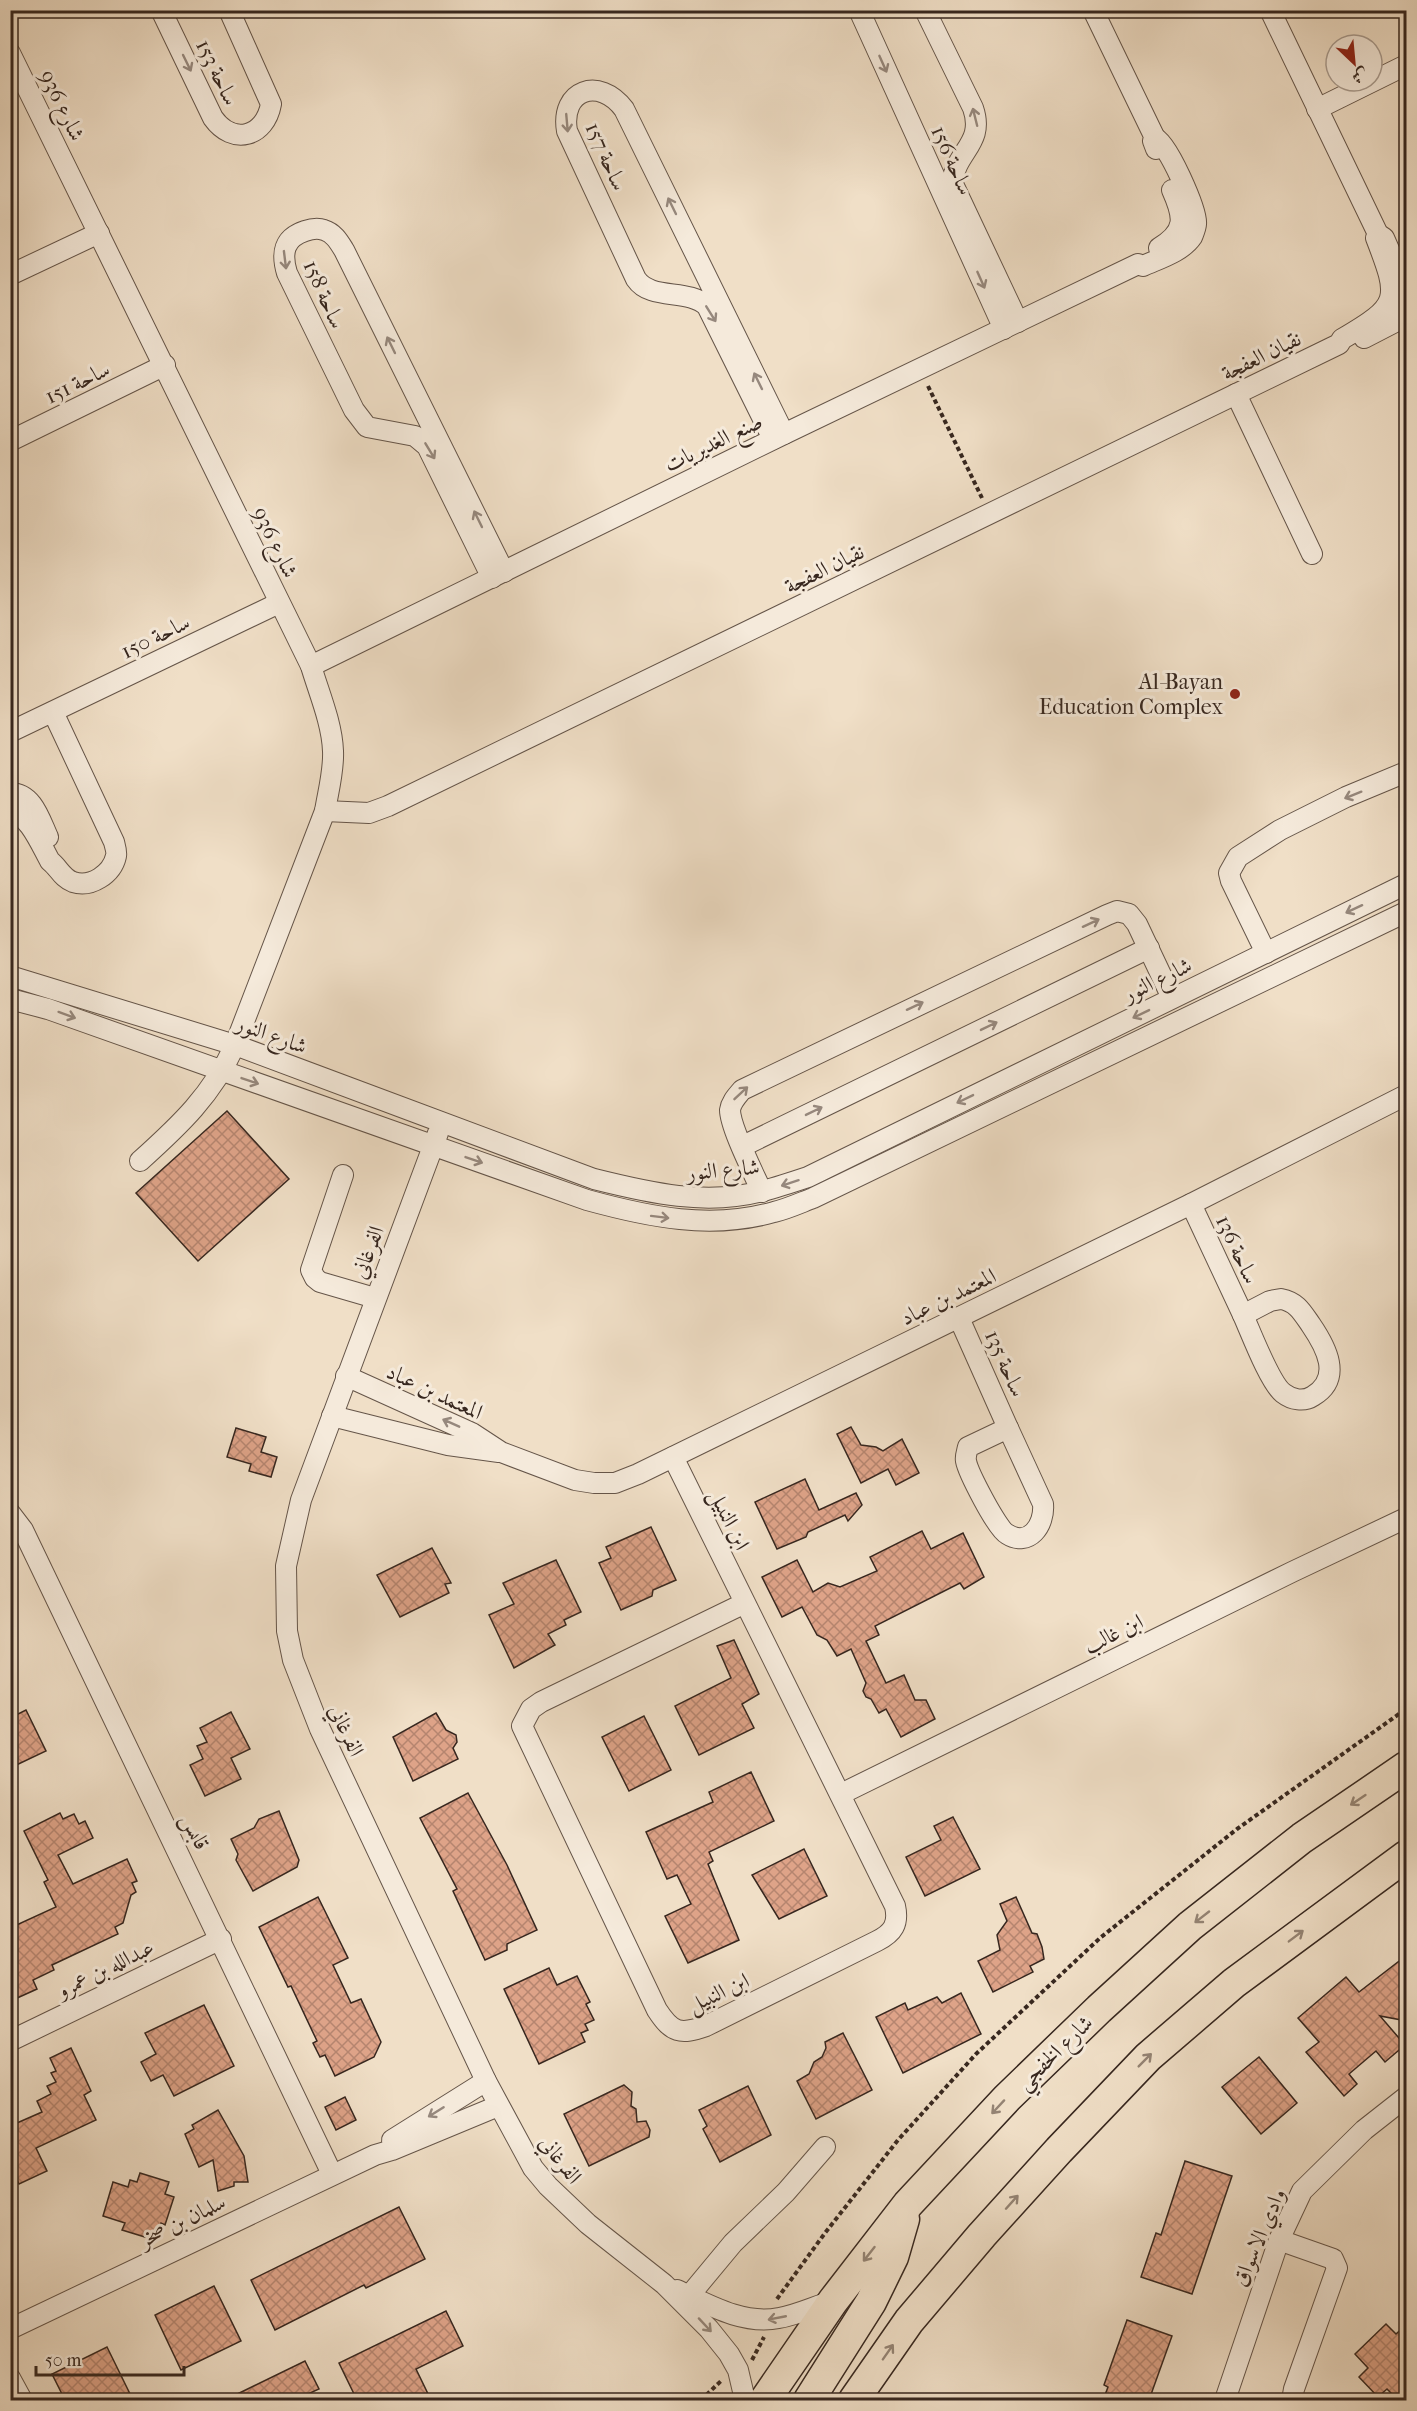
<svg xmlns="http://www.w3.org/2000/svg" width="1417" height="2411" font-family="'IM FELL French Canon',Amiri,serif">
<defs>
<pattern id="building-cross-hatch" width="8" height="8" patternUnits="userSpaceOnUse" patternTransform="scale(1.5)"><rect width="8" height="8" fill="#dea388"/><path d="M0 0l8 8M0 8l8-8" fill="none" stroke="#b5856f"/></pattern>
</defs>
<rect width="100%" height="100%" fill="#f0dfc7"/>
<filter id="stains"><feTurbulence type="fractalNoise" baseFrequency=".00333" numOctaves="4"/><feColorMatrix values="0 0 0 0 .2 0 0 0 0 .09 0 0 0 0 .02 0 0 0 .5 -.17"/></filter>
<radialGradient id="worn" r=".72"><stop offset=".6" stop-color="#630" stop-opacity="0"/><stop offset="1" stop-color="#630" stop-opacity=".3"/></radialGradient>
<g fill="url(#building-cross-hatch)" stroke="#37271f" stroke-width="1.5">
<polygon points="227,1111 289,1179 198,1261 136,1193"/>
<polygon points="851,1427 861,1445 876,1447 883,1451 902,1439 919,1473 896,1485 888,1469 861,1483 837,1434"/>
<polygon points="236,1428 266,1437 261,1452 277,1457 271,1477 249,1471 251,1464 227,1457"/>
<polygon points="805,1479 819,1510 856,1493 862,1505 848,1521 845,1515 808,1532 806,1537 777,1549 755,1502"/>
<polygon points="651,1527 676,1580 653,1590 652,1596 621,1610 599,1563 611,1558 606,1547"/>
<polygon points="922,1531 931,1549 963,1533 984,1577 964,1589 960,1583 875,1626 879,1635 866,1641 886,1683 904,1675 915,1700 926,1700 935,1719 901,1737 886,1709 879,1713 871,1699 866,1697 863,1691 866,1683 851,1649 837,1656 827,1640 817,1635 802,1607 782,1617 762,1577 797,1560 813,1592 828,1583 840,1587 877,1571 870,1557"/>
<polygon points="432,1548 451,1583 445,1584 449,1593 400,1617 377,1575"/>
<polygon points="556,1560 581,1612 564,1620 566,1625 548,1634 555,1645 514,1668 489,1615 514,1604 503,1583"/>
<polygon points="734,1640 759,1694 742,1704 754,1728 699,1755 675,1706 731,1678 717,1646"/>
<polygon points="26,1710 46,1751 10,1768 10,1718"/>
<polygon points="231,1712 250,1749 231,1758 241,1779 205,1796 190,1765 203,1759 197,1746 207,1742 200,1728"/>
<polygon points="436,1713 446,1730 456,1735 457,1742 453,1748 458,1759 413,1781 393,1737"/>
<polygon points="644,1716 671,1770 629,1791 602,1737"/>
<polygon points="751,1772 774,1821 709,1852 713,1861 708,1864 739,1940 688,1963 665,1916 691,1904 677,1875 667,1879 646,1832 713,1802 709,1792"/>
<polygon points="468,1793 507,1865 537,1930 507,1944 507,1950 485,1960 453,1891 457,1889 420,1818"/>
<polygon points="279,1811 299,1860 297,1867 253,1891 236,1860 238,1854 231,1839 254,1828 259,1819"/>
<polygon points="60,1813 63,1819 74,1814 79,1824 85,1821 93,1838 58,1855 73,1884 127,1859 137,1881 132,1883 136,1892 131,1895 123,1923 115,1927 118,1934 52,1965 54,1970 33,1980 37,1989 15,1999 10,1989 10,1958 17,1955 10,1940 10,1928 56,1907 44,1882 48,1880 24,1831"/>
<polygon points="953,1817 980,1869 925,1896 906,1857 941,1840 934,1826"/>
<polygon points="804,1849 827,1896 779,1919 752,1875"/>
<polygon points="318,1897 348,1958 333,1965 351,2003 361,1999 381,2042 374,2057 335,2076 325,2055 320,2057 313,2043 317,2041 291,1986 288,1987 259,1927"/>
<polygon points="1016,1897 1032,1933 1037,1934 1042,1947 1044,1959 1030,1966 1033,1972 993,1992 978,1961 1000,1950 997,1935 1007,1921 1000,1904"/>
<polygon points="1407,1955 1407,2021 1380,2016 1405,2045 1385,2062 1376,2051 1349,2074 1357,2084 1344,2096 1306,2052 1319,2042 1298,2018 1346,1977 1359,1992"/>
<polygon points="549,1968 557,1985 577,1976 590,2002 586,2004 594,2020 585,2024 588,2030 581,2033 585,2042 539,2064 504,1989"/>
<polygon points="961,1993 981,2034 903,2073 876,2017 905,2003 908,2010 937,1997 942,2003"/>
<polygon points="204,2005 234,2066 174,2096 163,2075 151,2081 141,2062 156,2054 145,2033"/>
<polygon points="843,2033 872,2090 816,2119 797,2081 809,2074 814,2062 822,2057 826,2048 825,2042"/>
<polygon points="71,2048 91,2091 84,2095 96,2120 36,2148 47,2171 19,2184 10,2165 10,2126 42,2112 37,2101 51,2094 47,2086 56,2082 51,2073 56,2071 50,2058"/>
<polygon points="1259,2057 1297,2103 1261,2134 1222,2087"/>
<polygon points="624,2085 632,2092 631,2106 636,2109 637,2122 646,2121 650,2130 649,2137 589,2166 564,2114"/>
<polygon points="748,2086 771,2135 720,2162 703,2129 707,2126 699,2110"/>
<polygon points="345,2097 356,2120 336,2130 325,2107"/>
<polygon points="218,2110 244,2156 248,2182 234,2182 234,2186 218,2191 213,2160 199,2167 185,2134 194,2129 192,2125"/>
<polygon points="1185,2161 1232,2176 1192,2294 1141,2277 1156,2233 1161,2235"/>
<polygon points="140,2173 169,2182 165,2194 174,2197 165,2225 161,2223 157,2236 147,2233 145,2237 122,2230 125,2223 103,2216 113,2182 128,2187 130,2180 137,2182"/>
<polygon points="399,2207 425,2259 366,2288 364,2285 275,2330 251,2280"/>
<polygon points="214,2286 241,2341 181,2370 155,2315"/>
<polygon points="446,2311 463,2346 416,2369 431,2400 357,2400 339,2363"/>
<polygon points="1127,2320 1172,2336 1149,2400 1103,2400 1108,2387 1104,2385"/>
<polygon points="1386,2324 1396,2334 1407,2324 1407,2392 1398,2400 1387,2389 1378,2397 1359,2377 1368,2368 1355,2354"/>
<polygon points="107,2347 133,2400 65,2400 52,2374"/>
<polygon points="305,2361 319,2389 295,2400 225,2400"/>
</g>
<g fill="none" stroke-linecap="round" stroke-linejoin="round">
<defs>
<g id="minor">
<path d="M161 10 213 118C233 146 265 137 271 104L229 10"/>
<polyline points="859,10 1004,329"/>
<path d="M925 10 973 108C985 143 957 150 952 182L1018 322"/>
<polyline points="1093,10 1155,138 1153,141 1156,149"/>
<polyline points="1270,10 1378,234 1384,238 1406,288"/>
<path d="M10 53 311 666C319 693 332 723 333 751 334 771 328 792 325 811L235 1045C212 1095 180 1125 140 1161"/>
<polyline points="1317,109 1406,65"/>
<path d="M1159 248C1187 231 1184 217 1172 190"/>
<polyline points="10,275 99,233"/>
<polyline points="1364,338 1395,322 1406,308"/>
<polyline points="1236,394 1312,554"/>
<path d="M773 439 707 306C688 288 651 301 636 279L567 131C560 90 599 76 624 109L784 434"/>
<polyline points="10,441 165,365"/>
<path d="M492 578 427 446 415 436 367 427 354 410 287 273C281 253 284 238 305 231 311 229 318 228 324 230 334 233 339 242 344 250L504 572"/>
<path d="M311 666 784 434 1138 264 1143 266C1158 259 1182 252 1192 237 1193 235 1196 227 1196 224 1198 211 1166 140 1155 138"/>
<polyline points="10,732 279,603"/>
<path d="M10 793C33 793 40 820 48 837"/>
<path d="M10 810C29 815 41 845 50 861 59 868 62 878 73 882 91 888 112 874 116 856 117 852 115 846 114 842L53 712"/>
<path d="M325 811 369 813 388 806 1339 344 1342 339C1400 305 1400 300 1376 238L1378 234"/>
<polyline points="1266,953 1231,881 1229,873 1238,857 1280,830 1346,797 1406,772"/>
<path d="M10 976 235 1045 594 1179C650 1193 706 1206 763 1191 778 1187 793 1182 808 1177L1406 884"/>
<path d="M10 999 48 1009 587 1200C649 1217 711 1230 774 1212 787 1209 800 1203 813 1198L1406 912"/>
<polyline points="438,1133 301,1500 286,1566 287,1631 293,1660 320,1729 486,2081 533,2168 548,2186 588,2224 664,2284 709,2329 729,2354 738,2370 745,2400"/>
<polyline points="743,1146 1149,948"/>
<polyline points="343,1175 311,1270 315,1278 320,1282 375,1298"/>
<path d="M762 1192C754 1174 730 1127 730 1110 731 1102 737 1096 742 1090L1107 915 1117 911 1129 914 1137 924 1172 998"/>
<polyline points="1191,1204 1243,1315"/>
<path d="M1281 1299C1297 1302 1302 1312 1311 1325 1326 1347 1343 1378 1313 1396 1304 1402 1292 1400 1283 1393 1270 1383 1251 1333 1243 1315L1270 1301Z"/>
<polyline points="959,1318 1008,1428"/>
<polyline points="346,1376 472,1433 501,1452 575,1480 594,1483 615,1483 638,1474 1191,1204 1406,1095"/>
<polyline points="332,1416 448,1445 499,1452"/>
<path d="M1008 1428 1043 1504C1045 1525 1029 1548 1007 1534 997 1529 968 1472 966 1461 965 1456 967 1452 968 1447Z"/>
<path d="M673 1457 895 1906C899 1924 893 1933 877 1941L706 2026C680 2035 672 2033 657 2010L522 1726 531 1709 541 1702 745 1603"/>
<polyline points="10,1513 23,1530 332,2174"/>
<polyline points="841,1794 1292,1572 1406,1518"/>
<polyline points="10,2041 221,1939"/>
<polyline points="392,2140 486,2081"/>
<polyline points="1279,2240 1333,2259 1337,2268 1294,2389 1292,2400"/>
<path d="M677 2290C709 2305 743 2325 779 2318 797 2315 815 2306 833 2301"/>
<polyline points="689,2296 733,2243 786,2192 825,2147"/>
<polyline points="10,2329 375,2155 392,2150 498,2106"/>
<polyline points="10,2378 22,2400"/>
<polyline points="1225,2400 1279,2240 1302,2191 1364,2130 1406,2097"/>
</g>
<g id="highway">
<polyline points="765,2400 833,2301 908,2204 1007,2098 1099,2009 1190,1926 1302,1838 1406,1767"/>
<polyline points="809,2400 871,2302 893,2257 904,2219"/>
<polyline points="854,2400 909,2321 982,2235 1059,2150 1148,2057 1234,1983 1406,1856"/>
</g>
</defs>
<use href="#minor" stroke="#655549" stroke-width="22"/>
<use href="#highway" stroke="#37271f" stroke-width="33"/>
<g stroke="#37271f" stroke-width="4" stroke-dasharray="4.5 3" stroke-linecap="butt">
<polyline points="928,386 982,498"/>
<polyline points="777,2299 825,2233 898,2140 976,2054 1100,1938 1237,1829 1406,1709"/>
<polyline points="752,2360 764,2337"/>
<polyline points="701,2400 721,2381"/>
</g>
<use href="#minor" stroke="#f5eadb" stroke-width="20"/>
<use href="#highway" stroke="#f0dfc7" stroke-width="30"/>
</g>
<defs><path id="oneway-shaft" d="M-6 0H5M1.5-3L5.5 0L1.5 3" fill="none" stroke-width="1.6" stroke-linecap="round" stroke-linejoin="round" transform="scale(1.5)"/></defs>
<g stroke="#96887d">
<use href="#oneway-shaft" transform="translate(187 63) rotate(64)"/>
<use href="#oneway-shaft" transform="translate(883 64) rotate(66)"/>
<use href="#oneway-shaft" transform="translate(975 117) rotate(-104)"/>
<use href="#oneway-shaft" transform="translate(567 123) rotate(85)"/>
<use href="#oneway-shaft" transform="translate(672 206) rotate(-116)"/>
<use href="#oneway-shaft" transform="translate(285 260) rotate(83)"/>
<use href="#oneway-shaft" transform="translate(981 280) rotate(66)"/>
<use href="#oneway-shaft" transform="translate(711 314) rotate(58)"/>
<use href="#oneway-shaft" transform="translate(391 345) rotate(-116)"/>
<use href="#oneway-shaft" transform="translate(758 381) rotate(-116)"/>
<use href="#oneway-shaft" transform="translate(430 451) rotate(59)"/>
<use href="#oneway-shaft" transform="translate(478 519) rotate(-116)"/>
<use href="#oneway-shaft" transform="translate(1353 795) rotate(158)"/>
<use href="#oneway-shaft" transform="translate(1354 909) rotate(155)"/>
<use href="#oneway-shaft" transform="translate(1091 923) rotate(-25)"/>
<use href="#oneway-shaft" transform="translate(915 1006) rotate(-25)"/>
<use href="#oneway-shaft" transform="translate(1141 1014) rotate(154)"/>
<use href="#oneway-shaft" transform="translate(67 1015) rotate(20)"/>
<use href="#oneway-shaft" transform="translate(989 1026) rotate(-26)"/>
<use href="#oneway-shaft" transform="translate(250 1081) rotate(19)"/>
<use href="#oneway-shaft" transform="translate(741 1093) rotate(-43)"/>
<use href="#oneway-shaft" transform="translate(965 1099) rotate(154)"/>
<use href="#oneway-shaft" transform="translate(814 1111) rotate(-26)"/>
<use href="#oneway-shaft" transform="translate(474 1160) rotate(19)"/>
<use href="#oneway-shaft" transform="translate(790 1183) rotate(162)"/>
<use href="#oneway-shaft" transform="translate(660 1217) rotate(7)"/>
<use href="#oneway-shaft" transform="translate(451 1423) rotate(-156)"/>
<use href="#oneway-shaft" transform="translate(436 2112) rotate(148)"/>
<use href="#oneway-shaft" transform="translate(777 2318) rotate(169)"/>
<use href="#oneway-shaft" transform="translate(705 2325) rotate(47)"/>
</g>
<g stroke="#948373">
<use href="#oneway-shaft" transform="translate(1358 1800) rotate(146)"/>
<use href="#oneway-shaft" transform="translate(1202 1917) rotate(142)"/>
<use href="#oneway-shaft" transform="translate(1296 1936) rotate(-37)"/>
<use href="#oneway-shaft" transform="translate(1145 2060) rotate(-45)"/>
<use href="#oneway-shaft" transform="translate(998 2107) rotate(133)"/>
<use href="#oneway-shaft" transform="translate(1012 2202) rotate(-48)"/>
<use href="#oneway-shaft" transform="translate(869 2254) rotate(128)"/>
<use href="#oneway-shaft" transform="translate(888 2352) rotate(-55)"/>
</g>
<circle fill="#8f2418" stroke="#f5eadb" stroke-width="2" cx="1235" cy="694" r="6"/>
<g text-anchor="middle" stroke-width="6" stroke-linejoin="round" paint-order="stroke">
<g font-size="22" fill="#37271f" stroke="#f5eadb">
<text transform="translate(218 72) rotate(64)" y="8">ساحة 153</text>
<text transform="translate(63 105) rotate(64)" y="8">شارع 936</text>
<text transform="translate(607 156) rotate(66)" y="8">ساحة 157</text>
<text transform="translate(953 160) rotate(66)" y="8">ساحة 156</text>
<text transform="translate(325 294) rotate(66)" y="8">ساحة 158</text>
<text transform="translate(1261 355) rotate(-26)" y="8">نقيان العفجة</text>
<text transform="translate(77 382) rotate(-26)" y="8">ساحة 151</text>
<text transform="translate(713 442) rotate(-26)" y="8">صنع الغديريات</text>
<text transform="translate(276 542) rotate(64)" y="8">شارع 936</text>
<text transform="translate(824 568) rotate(-26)" y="8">نقيان العفجة</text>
<text transform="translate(155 636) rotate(-26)" y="8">ساحة 150</text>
<text transform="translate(1157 979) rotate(-26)" y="8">شارع النور</text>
<text transform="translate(272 1034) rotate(20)" y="8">شارع النور</text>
<text transform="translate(723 1169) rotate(-5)" y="8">شارع النور</text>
<text transform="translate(1238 1249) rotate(65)" y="8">ساحة 136</text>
<text transform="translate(367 1252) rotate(-69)" y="8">الفرغاني</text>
<text transform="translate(948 1296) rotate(-26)" y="8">المعتمد بن عباد</text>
<text transform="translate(1006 1363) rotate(66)" y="8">ساحة 135</text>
<text transform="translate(435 1391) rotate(25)" y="8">المعتمد بن عباد</text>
<text transform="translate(730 1519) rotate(64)" y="8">ابن النبيل</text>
<text transform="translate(1113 1633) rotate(-26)" y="8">ابن غالب</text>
<text transform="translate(347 1730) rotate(65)" y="8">الفرغاني</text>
<text transform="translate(196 1831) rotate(64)" y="8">قابس</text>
<text transform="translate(105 1968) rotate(-26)" y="8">عبدالله بن عمرو</text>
<text transform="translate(718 1992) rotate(-25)" y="8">ابن النبيل</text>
<text transform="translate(1054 2052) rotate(-44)" y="8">شارع الخفجي</text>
<text transform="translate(561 2159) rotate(52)" y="8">الفرغاني</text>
<text transform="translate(182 2220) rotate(-26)" y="8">سلمان بن صخر</text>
<text transform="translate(1258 2237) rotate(-67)" y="8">وادي الاسواق</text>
</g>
<g font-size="22" fill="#37271f" stroke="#f5eadb" text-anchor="end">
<text x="1223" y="689">Al-Bayan<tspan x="1223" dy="25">Education Complex</tspan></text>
</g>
</g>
<rect width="1417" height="2411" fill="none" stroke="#f0dfc7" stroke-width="36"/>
<rect x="12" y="12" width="1393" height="2387" fill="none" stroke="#37271f" stroke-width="3"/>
<rect x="18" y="18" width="1381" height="2375" fill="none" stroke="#37271f" stroke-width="1.5"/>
<g transform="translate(1354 63) rotate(154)"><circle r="28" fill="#f5eadb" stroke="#a99c90" stroke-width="1.5"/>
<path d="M0-4.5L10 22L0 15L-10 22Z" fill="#8f2418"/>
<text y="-9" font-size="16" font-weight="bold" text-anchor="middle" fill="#37271f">ش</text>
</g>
<path d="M36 2366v9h148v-9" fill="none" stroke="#37271f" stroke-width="3"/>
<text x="45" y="2366" font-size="18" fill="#37271f" stroke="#f5eadb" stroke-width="4.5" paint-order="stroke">50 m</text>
<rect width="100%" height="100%" filter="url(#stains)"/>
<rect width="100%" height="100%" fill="url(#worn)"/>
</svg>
